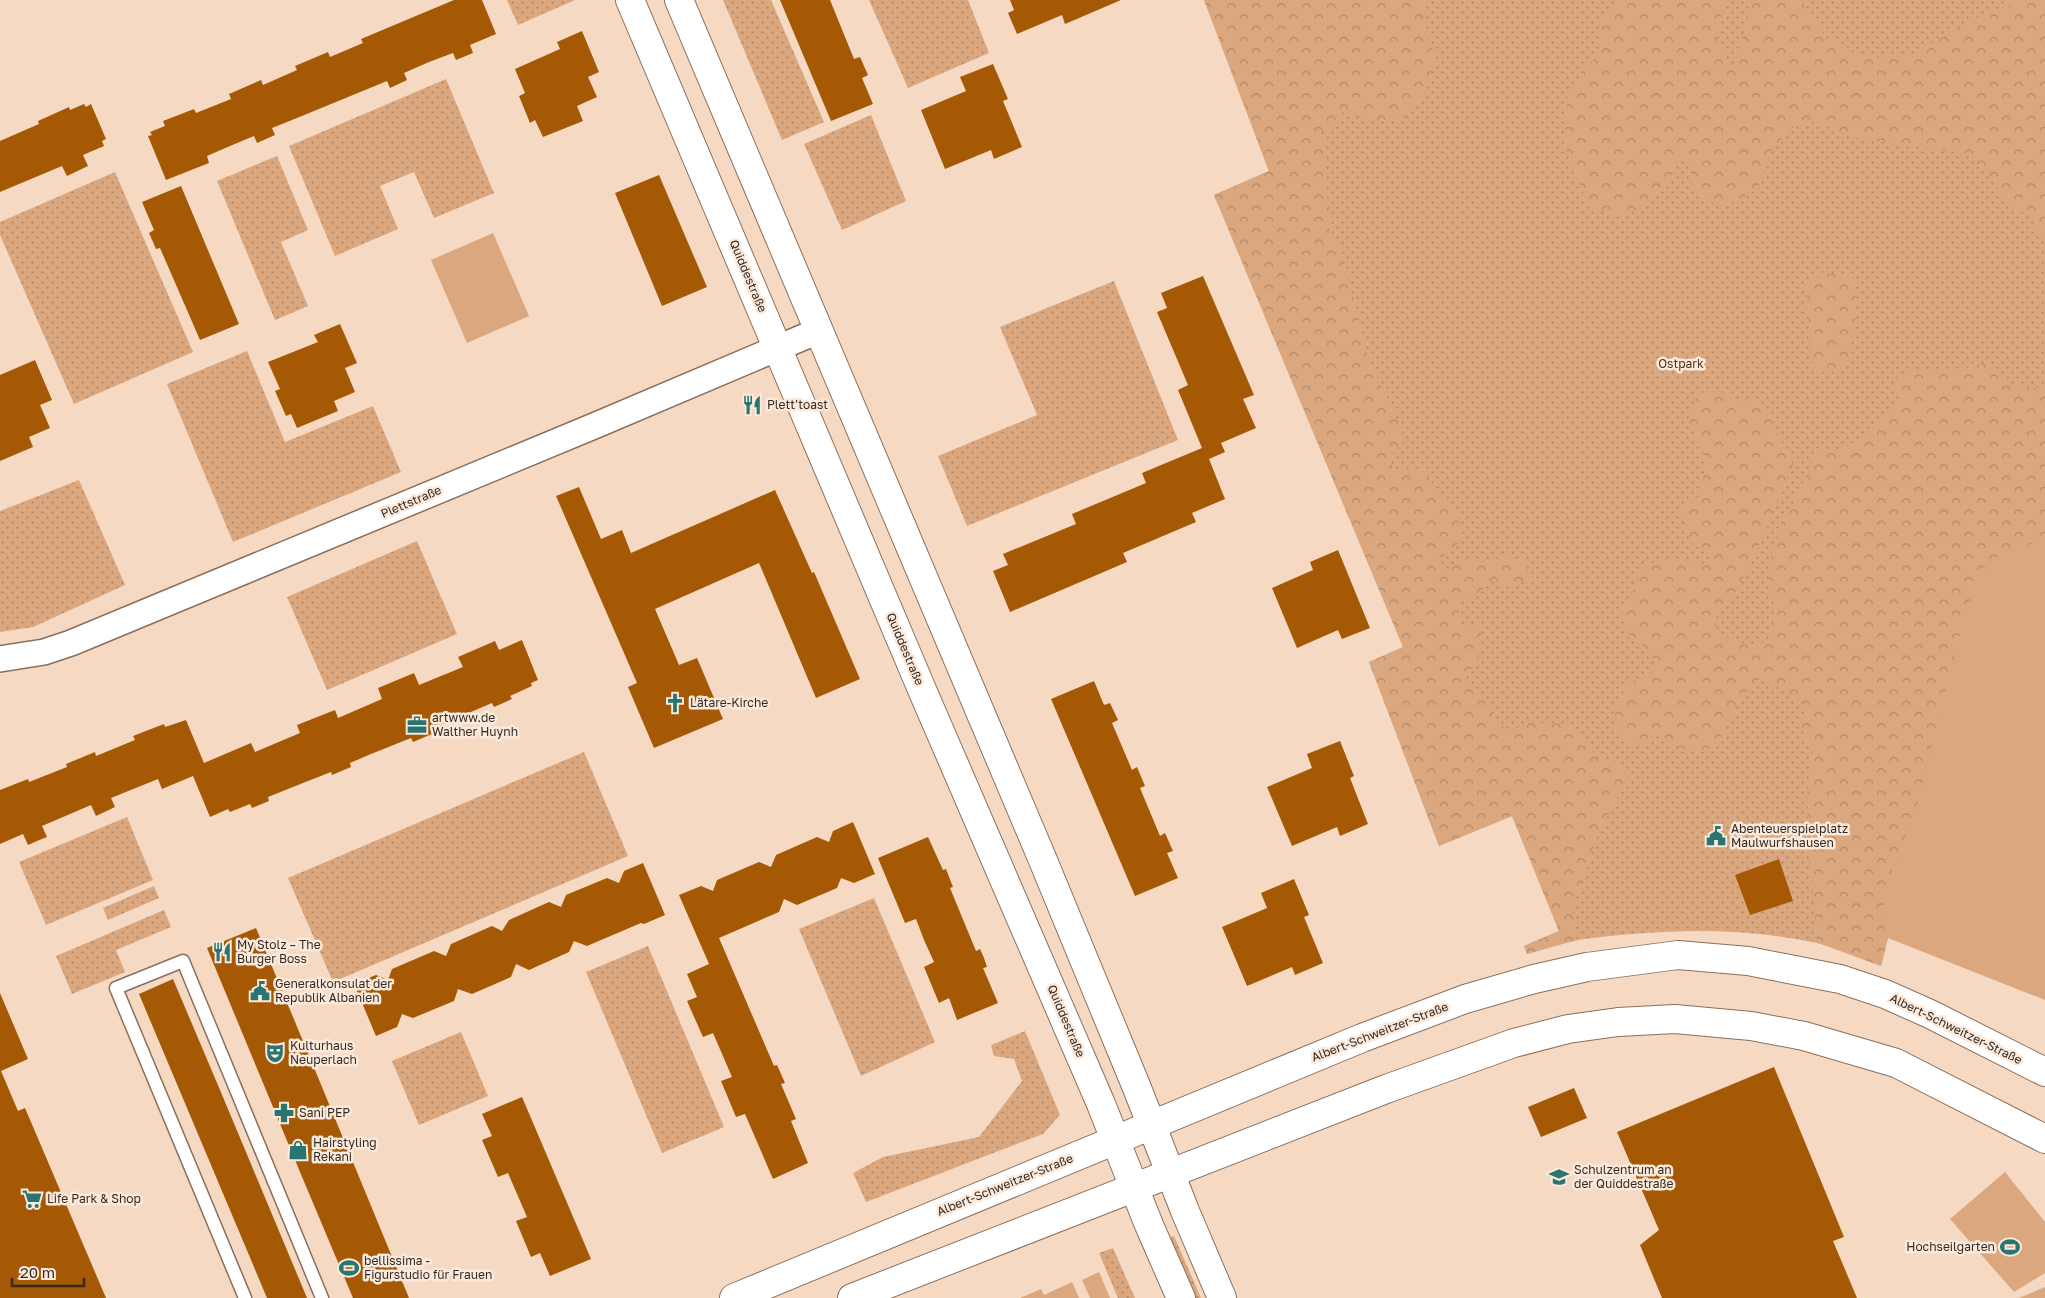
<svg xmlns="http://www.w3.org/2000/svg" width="2045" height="1298" font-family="'Golos Text',sans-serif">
<defs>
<pattern id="grass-dots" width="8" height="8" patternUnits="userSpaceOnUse" patternTransform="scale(1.25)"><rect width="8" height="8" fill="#dba77f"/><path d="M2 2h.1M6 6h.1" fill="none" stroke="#b28868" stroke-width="1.8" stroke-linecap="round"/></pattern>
<pattern id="forest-crowns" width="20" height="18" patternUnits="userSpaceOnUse" patternTransform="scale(1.25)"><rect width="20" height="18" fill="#dba77f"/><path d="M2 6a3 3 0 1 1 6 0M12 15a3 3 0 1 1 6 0" fill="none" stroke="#b28868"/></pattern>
</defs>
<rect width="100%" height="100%" fill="#f6d9c3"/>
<g fill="url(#grass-dots)">
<polygon points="507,0 575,0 518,25"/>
<polygon points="723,0 771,0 824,122 782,140"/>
<polygon points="869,0 968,0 989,53 908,88"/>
<path d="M1204 0H2045V543L2040 540 1883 922 1888 938 1881 966C1860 958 1838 947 1817 943 1738 926 1657 929 1578 940 1561 943 1544 949 1527 954L1524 946 1559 931 1512 816 1439 846 1369 662 1403 647 1214 195 1269 171Z"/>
<polygon points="446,79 494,193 434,218 414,172 380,186 398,229 335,256 289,146"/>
<polygon points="871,115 906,201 842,230 804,144"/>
<polygon points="277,156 308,230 281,242 308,306 275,320 217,181"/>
<polygon points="115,172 193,352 74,404 0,235 0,222"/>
<polygon points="1114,281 1178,440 967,526 938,456 1037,415 1000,327"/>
<polygon points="247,351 285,442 373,406 401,472 233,542 167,384"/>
<polygon points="79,480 125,585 33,627 0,632 0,511"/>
<polygon points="417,541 457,634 327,690 287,597"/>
<polygon points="584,752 628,856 333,982 288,878"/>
<polygon points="127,817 153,880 46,925 19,862"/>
<polygon points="154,886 159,898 108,920 103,908"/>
<polygon points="874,898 935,1042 861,1076 799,929"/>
<polygon points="164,910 171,927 116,950 125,972 72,994 56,956"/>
<polygon points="648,946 724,1127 662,1153 586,972"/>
<polygon points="1025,1031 1060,1115 1043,1134 866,1202 853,1173 883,1157 979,1137 1022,1081 1014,1059 994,1056 991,1045"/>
<polygon points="461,1032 488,1096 419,1125 392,1061"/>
<polygon points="1174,1236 1201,1298 1190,1298 1165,1239"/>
<polygon points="1113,1248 1135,1298 1118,1298 1099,1253"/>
</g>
<g fill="url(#forest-crowns)">
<path d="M1204 0H1426L1424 26 1436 59 1425 92 1407 117 1378 121 1343 112 1334 128 1321 131 1327 154 1325 181 1329 208 1330 230 1339 241 1368 357 1402 430 1403 442 1390 456 1393 472 1411 469 1422 470 1458 516 1462 536 1452 551 1438 559 1448 570 1463 560 1482 562 1508 554 1526 562 1529 579 1509 586 1493 581 1474 596 1459 601V625L1480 627C1486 653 1479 657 1466 677 1481 695 1492 715 1508 732L1532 722 1565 724 1583 737 1597 759H1613L1626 768 1628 778 1598 834 1572 910 1577 940 1527 954 1524 946 1559 931 1512 816 1439 846 1369 662 1403 647 1214 195 1269 171Z"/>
<polygon points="1620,0 1725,0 1718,40 1733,70 1753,0 1802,0 1805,7 1826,38 1871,58 1910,56 1964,24 2011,4 2011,0 2045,0 2045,239 2038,237 2033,218 2015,208 1969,154 1854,138 1817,121 1791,128 1770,152 1758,189 1721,208 1692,188 1693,168 1680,157 1669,182 1642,208 1618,218 1587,204 1565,147 1566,115 1568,92 1599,52 1599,20"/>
<polygon points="1823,272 1855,278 1856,317 1846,370 1813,372 1805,287"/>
<path d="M1989 363 2011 386 2045 388V543L2040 540 1916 809 1885 890 1883 922 1888 938 1881 966 1818 943 1809 858 1807 795 1813 748C1800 732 1799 724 1807 705L1761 677 1740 699 1717 747C1687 752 1682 753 1658 732L1646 743 1634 746 1617 732 1615 710 1627 684 1652 673 1658 664 1645 648 1628 633 1621 610 1635 588 1637 577 1651 563 1675 559 1705 564 1710 556 1690 541 1681 511 1698 497 1707 464 1689 420 1697 393 1720 391 1738 401 1761 400 1793 465 1757 550 1732 600 1716 617 1715 632 1751 646 1768 640 1776 613 1768 580 1773 547 1818 450 1840 449 1867 437 1889 409 1904 398 1893 390 1894 378 1911 370 1951 371Z"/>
</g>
<g fill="#dba77f">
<polygon points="493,233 529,316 467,343 431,260"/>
<polygon points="2041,540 2045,543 2045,1000 1888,938 1883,922 1885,890 1916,809 1966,610 1988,561"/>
<polygon points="2005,1172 2045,1222 2045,1273 2014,1292 1950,1219"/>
<polygon points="1099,1272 1110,1298 1090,1298 1082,1280"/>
<polygon points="1072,1282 1079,1298 1020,1298 1041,1289 1044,1295"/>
<polygon points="2045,1287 2045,1298 2019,1298"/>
</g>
<g fill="#a55905">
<polygon points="454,0 482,0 496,34 470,45 473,53 456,60 453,53 429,62 404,73 407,80 390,88 387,81 297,118 272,128 275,135 257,143 254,136 230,146 207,156 209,163 166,180 148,136 152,135 150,132 165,126 163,121 194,109 196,113 231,99 229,94 261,80 263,85 297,70 295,66 328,52 330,57 363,43 361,39"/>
<polygon points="780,0 830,0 854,59 860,57 868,75 862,78 873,104 831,121"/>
<polygon points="1010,0 1121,0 1065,24 1062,15 1017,34 1008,13 1014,10"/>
<polygon points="582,31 599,72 588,77 597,97 577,106 583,121 543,137 535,120 530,123 519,96 525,93 515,69 560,49 557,42"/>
<polygon points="993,64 1008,99 1003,101 1022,147 994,159 991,150 945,169 921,110 966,91 960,77"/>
<polygon points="84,104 86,107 91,104 106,139 102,141 104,146 83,155 88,166 67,176 62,166 0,192 0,141 39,124 38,121 69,107 70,110"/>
<polygon points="659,175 707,287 662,306 615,193"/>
<polygon points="181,186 239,324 200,340 160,248 156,249 149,233 154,230 142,202"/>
<polygon points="1203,276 1254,395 1243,399 1256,428 1221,443 1225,452 1209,459 1225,499 1192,513 1196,522 1123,553 1127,562 1010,612 993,571 1008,565 1003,554 1076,524 1072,514 1146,483 1142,473 1202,448 1178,390 1188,385 1157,312 1167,308 1161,293"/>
<polygon points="340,324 357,363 345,368 355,392 334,401 338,411 297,428 291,414 286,416 275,391 280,389 268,362 318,342 314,335"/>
<polygon points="35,360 52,400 40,405 50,428 29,437 33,447 0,461 0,375"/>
<polygon points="579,487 601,539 622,530 631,553 775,490 812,573 814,572 860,679 816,698 759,563 655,609 679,665 697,658 723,719 654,748 628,687 637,683 556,496"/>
<polygon points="1338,550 1370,628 1342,639 1338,630 1297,648 1272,588 1313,570 1310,562"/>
<polygon points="522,640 538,680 531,683 532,686 510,696 512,699 494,707 492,703 452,720 430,729 432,734 413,742 411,738 371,754 350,763 351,767 332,775 331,772 303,783 268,797 269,801 252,808 250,804 230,812 228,809 210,817 193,776 162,789 158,779 111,798 115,807 96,816 91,805 42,826 47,837 37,841 28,845 23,834 0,844 0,790 28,779 29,782 67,767 66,764 95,752 96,756 135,740 133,736 164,724 165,727 186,720 204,763 251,743 255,752 300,733 297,725 335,710 338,718 382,699 378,688 414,673 419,685 463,667 458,657 495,641 499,650"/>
<polygon points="1094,681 1104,705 1110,703 1118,720 1112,723 1132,770 1137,767 1145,786 1140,788 1160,836 1165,833 1173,851 1167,853 1178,878 1135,896 1051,699"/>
<polygon points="1340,741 1354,776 1350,778 1368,824 1340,836 1337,827 1292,846 1267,787 1312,768 1307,754"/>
<polygon points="853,822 875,874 854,883 841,878 837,888 797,905 784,899 779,912 719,938 774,1066 777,1065 785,1083 781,1084 796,1119 791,1121 808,1163 773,1179 745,1114 736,1117 721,1081 732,1077 713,1033 703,1037 687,1001 697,997 687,974 709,964 679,895 701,886 713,891 717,880 759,862 771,867 776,855 817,837 829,842 833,831"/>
<polygon points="928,837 943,870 946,869 953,887 950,888 976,951 980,949 984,958 987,967 983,968 998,1003 957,1020 949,998 939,1003 924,967 934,962 924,940 916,919 905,923 878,858"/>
<polygon points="1779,859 1793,901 1750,915 1735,875"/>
<polygon points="643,863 665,915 644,924 641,923 587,946 574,941 569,952 529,970 516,964 511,977 472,994 458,989 454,1001 413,1018 402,1014 397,1027 376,1036 354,984 376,975 388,980 392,969 434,951 446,956 451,944 492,926 502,931 509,920 549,902 561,907 566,895 607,878 619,883 624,871"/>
<polygon points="1294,879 1309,915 1304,917 1323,963 1295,975 1292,967 1247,986 1222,927 1267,908 1261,893"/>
<polygon points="256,928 315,1070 409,1298 353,1298 300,1172 207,948"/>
<polygon points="173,979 220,1090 307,1298 267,1298 139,994"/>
<polygon points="0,993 28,1059 1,1071 18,1111 25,1108 106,1298 0,1298"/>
<polygon points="1774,1067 1844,1237 1833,1241 1857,1298 1662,1298 1640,1245 1659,1230 1617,1132"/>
<polygon points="1574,1088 1587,1118 1541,1137 1528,1107"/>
<polygon points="522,1097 591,1259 550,1276 540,1253 531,1257 516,1221 527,1217 508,1173 498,1177 482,1140 492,1136 482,1114"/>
</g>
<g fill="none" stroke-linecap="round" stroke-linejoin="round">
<defs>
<polyline id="service" points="245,1298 116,988 183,961 322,1298"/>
<polyline id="minor" points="0,659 44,652 71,643 594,426 818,331"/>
<g id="secondary">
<polyline points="630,0 923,692 1101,1104 1149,1225 1181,1298"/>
<polyline points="679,0 1042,858 1137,1088 1185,1211 1222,1298"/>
<polyline points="734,1298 1362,1038 1465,999 1534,979 1587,967 1678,955 1748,961 1840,979 1885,994 1930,1014 2045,1072"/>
<polyline points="852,1298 1386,1089 1514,1043 1568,1029 1618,1022 1675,1019 1751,1026 1804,1036 1896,1063 2045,1139"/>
</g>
</defs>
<use href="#service" stroke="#8a705c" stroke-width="15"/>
<use href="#minor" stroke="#8a705c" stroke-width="28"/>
<use href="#secondary" stroke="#8a705c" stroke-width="30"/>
<use href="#service" stroke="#fff" stroke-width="12"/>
<use href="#minor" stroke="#fff" stroke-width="25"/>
<use href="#secondary" stroke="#fff" stroke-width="28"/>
</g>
<defs>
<symbol id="restaurant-bare" viewBox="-9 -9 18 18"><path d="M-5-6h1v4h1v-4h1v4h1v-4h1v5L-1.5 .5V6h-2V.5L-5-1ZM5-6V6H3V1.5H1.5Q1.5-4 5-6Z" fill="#2a7472" stroke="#fbe9dc" stroke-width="2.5" paint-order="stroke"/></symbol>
<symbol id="church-bare" viewBox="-9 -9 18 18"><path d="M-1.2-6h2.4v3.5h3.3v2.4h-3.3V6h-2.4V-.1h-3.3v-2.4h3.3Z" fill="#2a7472" stroke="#fbe9dc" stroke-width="2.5" paint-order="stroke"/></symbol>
<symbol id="office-bare" viewBox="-9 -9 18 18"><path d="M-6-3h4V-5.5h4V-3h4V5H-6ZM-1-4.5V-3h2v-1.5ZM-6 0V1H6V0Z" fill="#2a7472" stroke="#fbe9dc" stroke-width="2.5" paint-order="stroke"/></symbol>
<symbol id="civic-bare" viewBox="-9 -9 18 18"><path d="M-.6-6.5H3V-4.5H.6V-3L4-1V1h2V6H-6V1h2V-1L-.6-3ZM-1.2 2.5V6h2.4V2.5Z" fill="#2a7472" stroke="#fbe9dc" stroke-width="2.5" paint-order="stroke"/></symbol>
<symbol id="theatre-bare" viewBox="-9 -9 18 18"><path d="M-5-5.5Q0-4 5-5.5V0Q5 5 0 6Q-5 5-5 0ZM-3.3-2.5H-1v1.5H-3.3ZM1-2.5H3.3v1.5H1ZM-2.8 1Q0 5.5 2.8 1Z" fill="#2a7472" stroke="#fbe9dc" stroke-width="2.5" paint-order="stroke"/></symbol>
<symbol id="pharmacy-bare" viewBox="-9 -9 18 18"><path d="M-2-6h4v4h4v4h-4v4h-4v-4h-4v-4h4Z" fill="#2a7472" stroke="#fbe9dc" stroke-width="2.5" paint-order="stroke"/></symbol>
<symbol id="shop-bare" viewBox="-9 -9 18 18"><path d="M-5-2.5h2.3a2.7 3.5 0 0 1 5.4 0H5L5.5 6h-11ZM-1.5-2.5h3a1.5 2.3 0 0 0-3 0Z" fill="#2a7472" stroke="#fbe9dc" stroke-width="2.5" paint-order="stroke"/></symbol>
<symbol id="school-bare" viewBox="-9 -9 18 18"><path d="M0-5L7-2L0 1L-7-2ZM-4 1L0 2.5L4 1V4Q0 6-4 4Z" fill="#2a7472" stroke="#fbe9dc" stroke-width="2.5" paint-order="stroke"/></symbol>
<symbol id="supermarket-bare" viewBox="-9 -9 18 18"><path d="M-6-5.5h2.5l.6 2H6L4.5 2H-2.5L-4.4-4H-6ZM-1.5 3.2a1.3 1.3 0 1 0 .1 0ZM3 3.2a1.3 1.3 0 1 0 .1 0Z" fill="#2a7472" stroke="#fbe9dc" stroke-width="2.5" paint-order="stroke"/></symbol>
<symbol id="stadium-bare" viewBox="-9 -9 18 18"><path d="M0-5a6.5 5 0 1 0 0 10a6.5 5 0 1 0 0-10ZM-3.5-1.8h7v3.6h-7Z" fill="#2a7472" stroke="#fbe9dc" stroke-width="2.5" paint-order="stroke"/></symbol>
</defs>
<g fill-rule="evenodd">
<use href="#restaurant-bare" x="738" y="391" width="28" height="28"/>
<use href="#church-bare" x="661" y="689" width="28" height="28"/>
<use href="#office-bare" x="403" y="711" width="28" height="28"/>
<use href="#civic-bare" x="1702" y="822" width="28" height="28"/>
<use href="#restaurant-bare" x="208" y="938" width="28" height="28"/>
<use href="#civic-bare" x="246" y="977" width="28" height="28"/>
<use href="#theatre-bare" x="261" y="1039" width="28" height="28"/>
<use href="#pharmacy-bare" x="270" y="1099" width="28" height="28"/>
<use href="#shop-bare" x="284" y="1136" width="28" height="28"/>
<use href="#school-bare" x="1545" y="1163" width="28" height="28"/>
<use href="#supermarket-bare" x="18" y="1185" width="28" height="28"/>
<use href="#stadium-bare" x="1996" y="1233" width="28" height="28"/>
<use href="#stadium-bare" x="335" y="1254" width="28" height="28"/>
</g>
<g text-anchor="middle" stroke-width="5" stroke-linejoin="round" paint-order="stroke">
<g font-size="12" fill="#352a22" stroke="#fbe9dc">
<text transform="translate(748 276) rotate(67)" y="4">Quiddestraße</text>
<text transform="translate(411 502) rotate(-23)" y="4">Plettstraße</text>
<text transform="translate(905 649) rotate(67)" y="4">Quiddestraße</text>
<text transform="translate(1066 1021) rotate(67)" y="4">Quiddestraße</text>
<text transform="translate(1956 1029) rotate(26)" y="4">Albert-Schweitzer-Straße</text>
<text transform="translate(1380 1032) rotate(-21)" y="4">Albert-Schweitzer-Straße</text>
<text transform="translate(1005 1185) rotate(-22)" y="4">Albert-Schweitzer-Straße</text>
</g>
<g font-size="12" fill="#57361a" stroke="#fbe9dc">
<text x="1681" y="368">Ostpark</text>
</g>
<g font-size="12" fill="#352a22" stroke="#fbe9dc" text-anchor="start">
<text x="767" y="409">Plett'toast</text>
<text x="690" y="707">Lätare-Kirche</text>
<text x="432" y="722">artwww.de<tspan x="432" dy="14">Walther Huynh</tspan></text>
<text x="1731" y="833">Abenteuerspielplatz<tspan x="1731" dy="14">Maulwurfshausen</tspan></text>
<text x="237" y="949">My Stolz – The<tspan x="237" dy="14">Burger Boss</tspan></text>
<text x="275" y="988">Generalkonsulat der<tspan x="275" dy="14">Republik Albanien</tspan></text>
<text x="290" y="1050">Kulturhaus<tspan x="290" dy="14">Neuperlach</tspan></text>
<text x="299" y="1117">Sani PEP</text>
<text x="313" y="1147">Hairstyling<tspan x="313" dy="14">Rekani</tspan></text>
<text x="1574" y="1174">Schulzentrum an<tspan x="1574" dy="14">der Quiddestraße</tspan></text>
<text x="47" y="1203">Life Park &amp; Shop</text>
<text x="1995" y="1251" text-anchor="end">Hochseilgarten</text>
<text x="364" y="1265">bellissima -<tspan x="364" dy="14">Figurstudio für Frauen</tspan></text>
</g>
</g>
<path d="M12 1278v8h72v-8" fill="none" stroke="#352a22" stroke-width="2.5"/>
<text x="20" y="1278" font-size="15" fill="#352a22" stroke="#fbe9dc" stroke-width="4" paint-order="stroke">20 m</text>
</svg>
